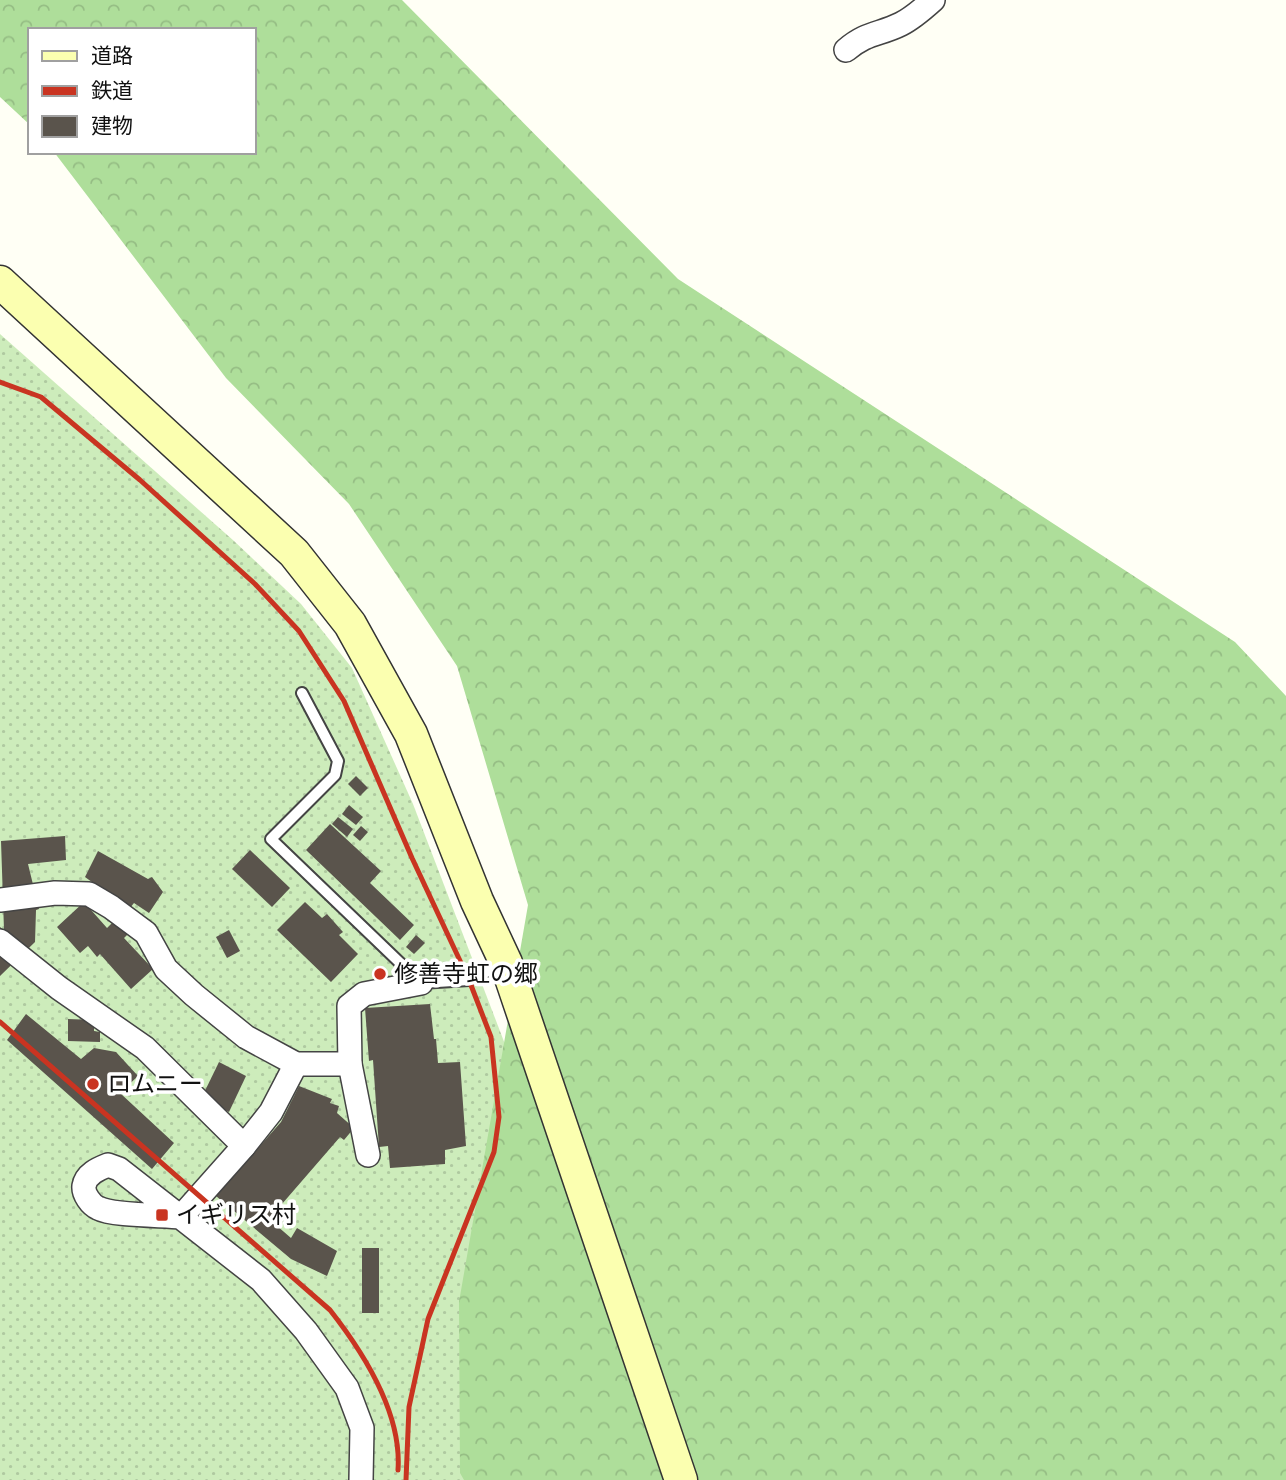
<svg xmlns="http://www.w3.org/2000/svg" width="1286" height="1480" font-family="'Source Serif 4','Noto Sans JP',serif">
<defs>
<pattern id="grass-dots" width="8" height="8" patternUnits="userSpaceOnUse" patternTransform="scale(1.75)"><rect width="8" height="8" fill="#cdecbb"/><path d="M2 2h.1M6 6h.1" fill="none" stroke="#afc9a0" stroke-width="1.8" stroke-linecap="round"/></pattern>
<pattern id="forest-crowns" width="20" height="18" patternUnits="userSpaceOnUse" patternTransform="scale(1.75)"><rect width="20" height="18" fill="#aede9a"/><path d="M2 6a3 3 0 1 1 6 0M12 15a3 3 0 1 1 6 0" fill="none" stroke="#95bd84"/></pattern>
</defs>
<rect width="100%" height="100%" fill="#fffff5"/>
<polygon fill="url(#grass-dots)" points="0,334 234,541 301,604 352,668 413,804 526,1099 490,1480 0,1480"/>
<polygon fill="url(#forest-crowns)" points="0,0 402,0 678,279 1235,642 1286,696 1286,1480 464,1480 460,1473 459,1302 528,905 457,666 349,504 226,378 54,152 254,152 254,30 30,30 30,125 0,97"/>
<g fill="#5a544c">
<polygon points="356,776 368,788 360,796 348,784"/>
<polygon points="349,805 363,817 356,825 342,814"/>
<polygon points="338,817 353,829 347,837 332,824"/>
<polygon points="330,824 381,871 370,883 414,925 400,940 306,850"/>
<polygon points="361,826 368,832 360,841 353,835"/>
<polygon points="65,836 66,860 28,864 39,909 36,910 35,942 0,976 0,927 4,930 1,841"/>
<polygon points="250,850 290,888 272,907 232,869"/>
<polygon points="98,851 148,879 152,877 163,892 149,913 134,903 129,909 85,877"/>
<polygon points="84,902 107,928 116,919 129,933 124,938 153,969 131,989 100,954 97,957 88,946 80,953 57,927"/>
<polygon points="305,902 322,918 327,914 343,932 339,935 358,954 331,982 277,930"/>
<polygon points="229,930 240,951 227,958 216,937"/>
<polygon points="416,935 425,943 414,954 406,947"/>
<polygon points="430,1004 434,1039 436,1039 438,1063 460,1062 466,1146 445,1150 445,1164 390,1168 388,1146 379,1147 373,1060 369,1061 365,1008"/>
<polygon points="26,1014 81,1059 94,1048 116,1052 138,1076 120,1093 174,1143 152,1169 7,1040"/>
<polygon points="68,1019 94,1020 94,1031 100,1032 100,1042 68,1041"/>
<polygon points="219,1062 246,1076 229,1112 201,1099"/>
<polygon points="299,1086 332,1099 330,1103 339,1106 337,1113 354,1128 344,1140 340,1137 269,1219 291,1238 297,1228 337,1251 327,1276 291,1259 216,1196 281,1122"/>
<rect x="362" y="1248" width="17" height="65"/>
</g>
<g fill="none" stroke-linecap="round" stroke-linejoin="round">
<defs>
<polyline id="lane" points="302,693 338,761 335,775 271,839 421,983 469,980 503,964"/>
<g id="street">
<path d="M846 50C867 32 879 35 901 24 913 18 923 9 933 0"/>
<polyline points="0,900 55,893 89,894 111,907 146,933 166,969 194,995 246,1037 296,1064 350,1064"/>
<polyline points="0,941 59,988 145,1048 244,1146"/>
<polyline points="368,1155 350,1064 349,1006 364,994 421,983"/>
<path d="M181 1217C162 1215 113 1216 98 1208 91 1205 83 1194 84 1186 86 1174 98 1169 108 1165L119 1169 261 1280 306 1331 347 1388 362 1428 361 1480"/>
<polyline points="181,1217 244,1146 271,1112 296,1064"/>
</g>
<polyline id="secondary" points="0,282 294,553 350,624 411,734 477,901 506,963 681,1480"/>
</defs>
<use href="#lane" stroke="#444" stroke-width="14"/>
<use href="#street" stroke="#444" stroke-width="26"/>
<use href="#secondary" stroke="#333" stroke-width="35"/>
<use href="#lane" stroke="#fff" stroke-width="10"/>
<use href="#street" stroke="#fff" stroke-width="23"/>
<use href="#secondary" stroke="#fbffb0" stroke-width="32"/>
<g stroke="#c93421" stroke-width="5">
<polyline points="0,382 41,397 140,480 255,584 299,631 344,701 412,858 469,980 491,1037 499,1117 494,1152 428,1319 409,1407 406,1480"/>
<path d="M0 1022 330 1310C363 1352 402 1413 398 1470"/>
</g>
</g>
<g fill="#c93421" stroke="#fff" stroke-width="2.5">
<circle cx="380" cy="974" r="7"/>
<circle cx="93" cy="1084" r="7"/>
<rect x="155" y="1208" width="14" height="14" rx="3.5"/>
</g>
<g text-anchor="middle" stroke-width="7" stroke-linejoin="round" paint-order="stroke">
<g font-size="24" fill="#111" stroke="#fff" text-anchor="start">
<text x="394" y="982">修善寺虹の郷</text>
<text x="107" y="1092">ロムニー</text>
<text x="176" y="1223">イギリス村</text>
</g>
</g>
<rect x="28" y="28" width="228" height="126" fill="#ffffff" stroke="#a0a0a0" stroke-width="2"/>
<rect x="42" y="51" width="35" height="10" fill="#fbffb0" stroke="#a0a0a0" stroke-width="2"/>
<text x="91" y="63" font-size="21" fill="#111111">道路</text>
<rect x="42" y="86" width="35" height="10" fill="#c93421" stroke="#a0a0a0" stroke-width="2"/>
<text x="91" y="98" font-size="21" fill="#111111">鉄道</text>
<rect x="42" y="116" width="35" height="21" fill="#5a544c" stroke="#a0a0a0" stroke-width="2"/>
<text x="91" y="133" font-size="21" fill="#111111">建物</text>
</svg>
